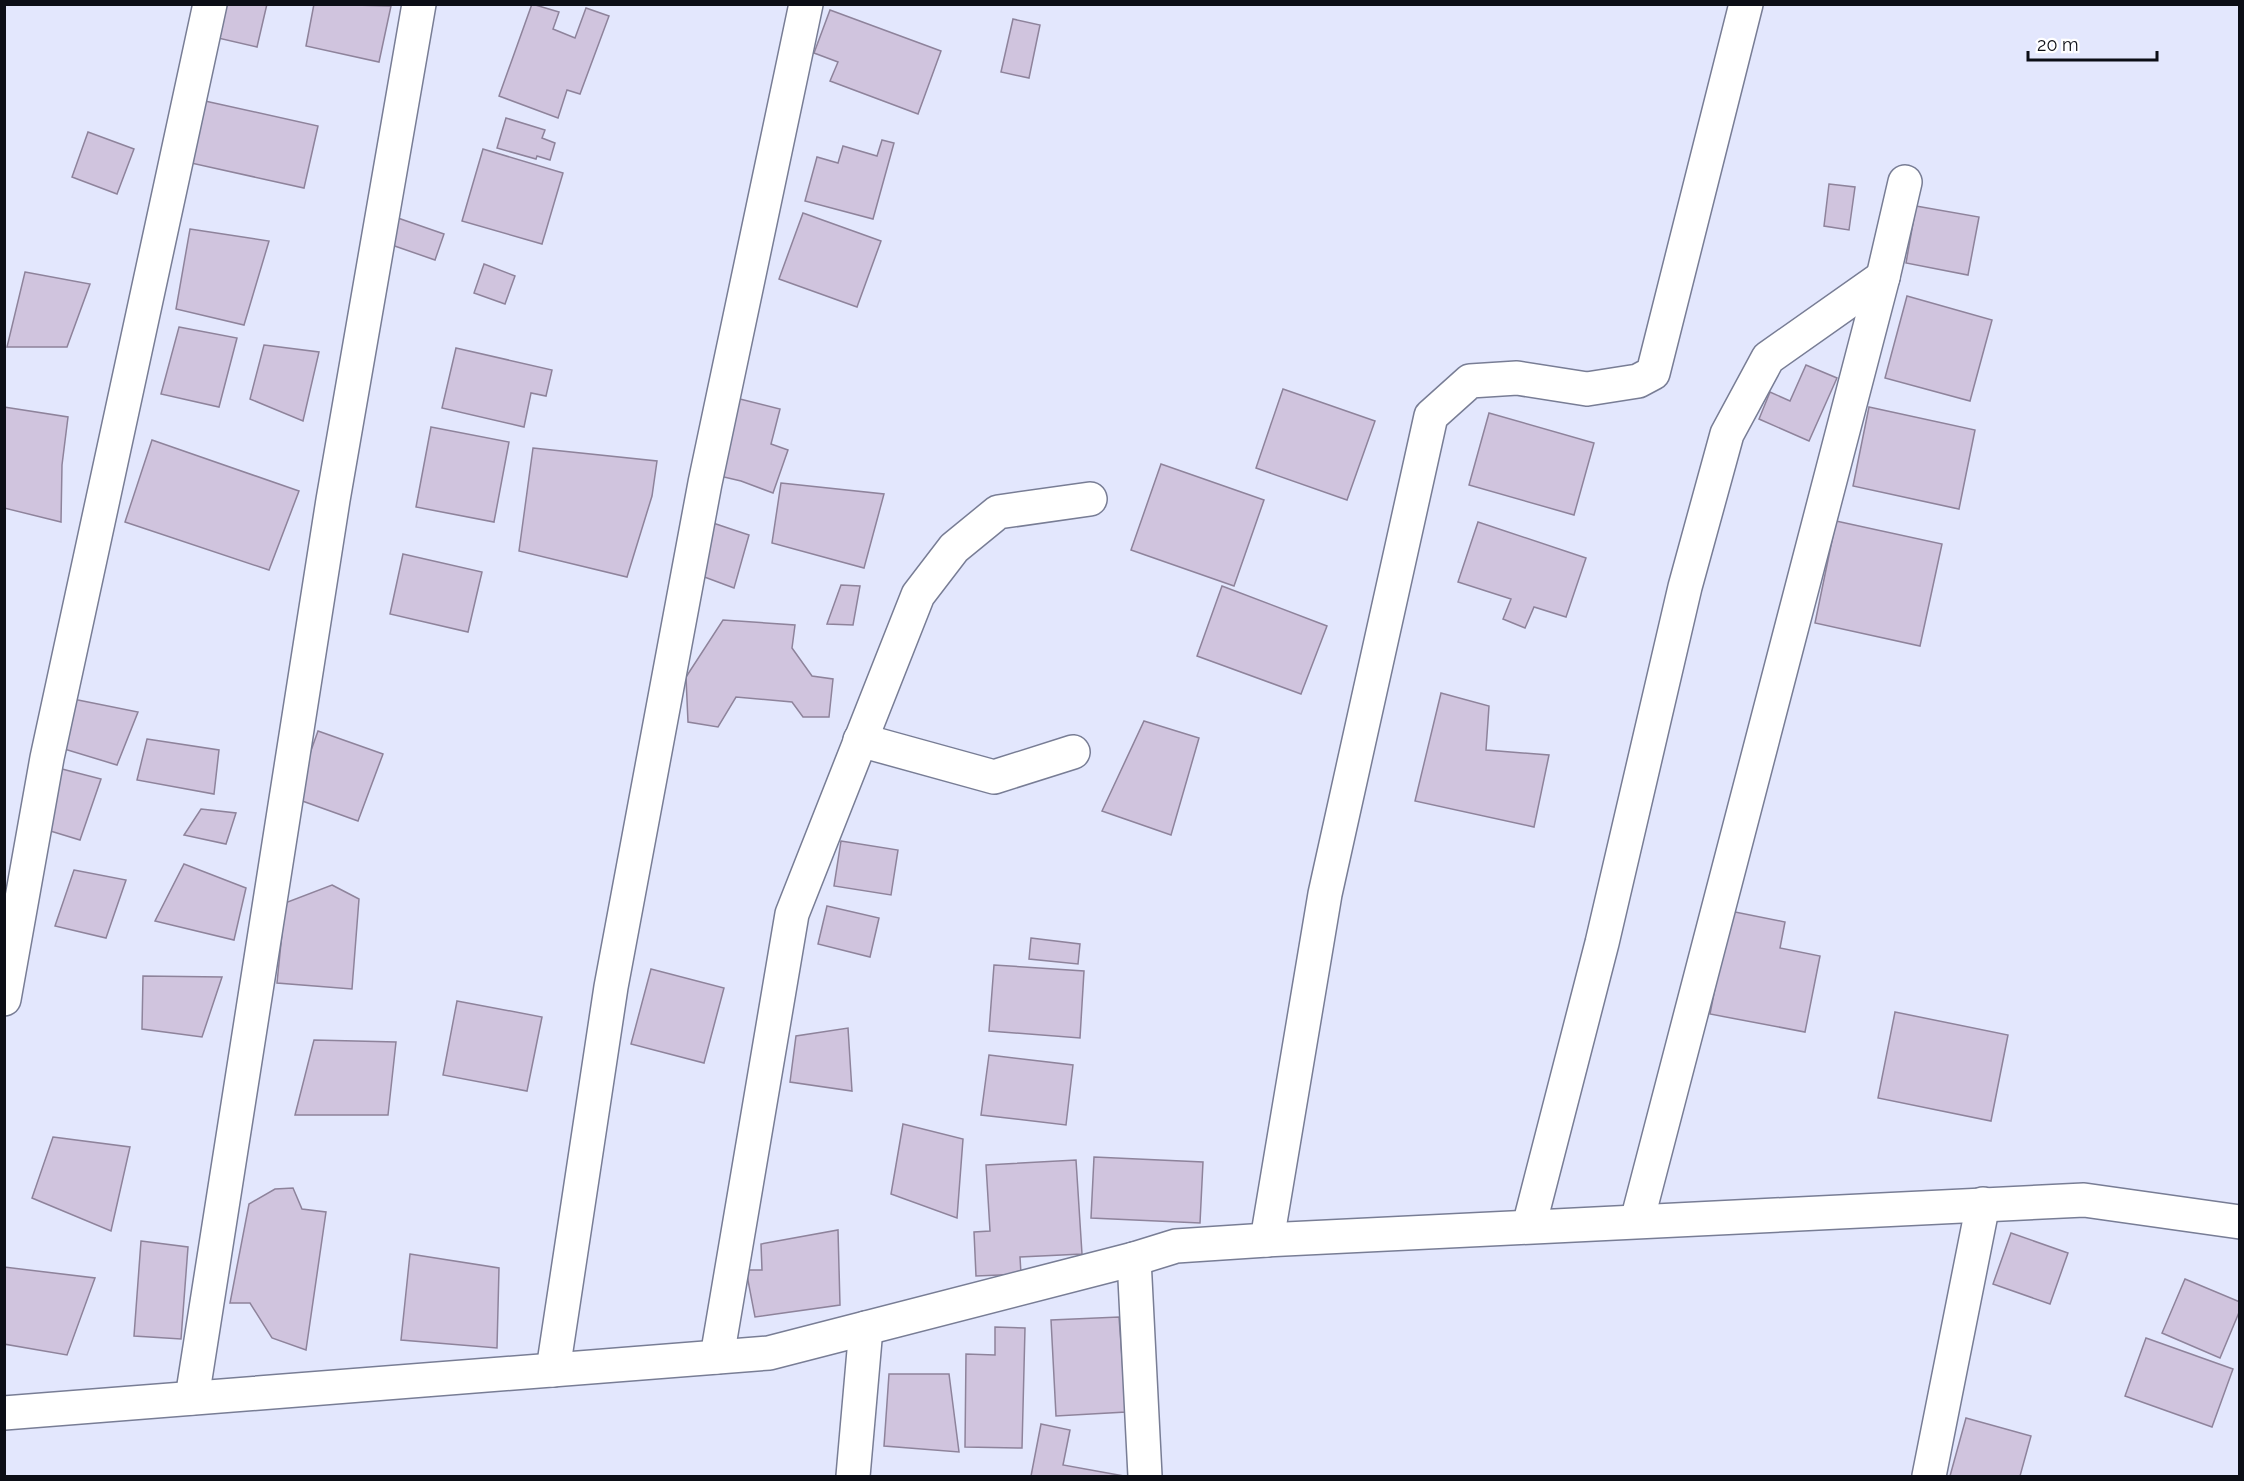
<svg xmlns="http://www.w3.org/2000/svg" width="2244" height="1481" font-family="Raleway,sans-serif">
<rect width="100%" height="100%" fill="#e3e7fd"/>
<g fill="#d0c4de" stroke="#8e839b" stroke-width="1.5">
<polygon points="226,4 267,4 257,47 218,38"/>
<polygon points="314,4 391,6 379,62 306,46"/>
<polygon points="532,4 559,12 553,29 575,38 586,8 609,16 580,94 567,90 558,118 499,96"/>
<polygon points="830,10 941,51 918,114 830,81 838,62 814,53"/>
<polygon points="1013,19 1040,25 1029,78 1001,72"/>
<polygon points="205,101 318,126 304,188 191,163"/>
<polygon points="506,118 545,130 542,138 555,143 550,160 537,156 536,159 497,148"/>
<polygon points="88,132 134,149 117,194 72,177"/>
<polygon points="882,140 894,143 873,219 805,201 817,157 838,163 843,146 877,156"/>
<polygon points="483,149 563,173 542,244 462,221"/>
<polygon points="1829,184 1855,187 1849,230 1824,226"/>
<polygon points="1916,206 1979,217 1968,275 1906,263"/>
<polygon points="803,213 881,241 857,307 779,279"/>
<polygon points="395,217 444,234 435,260 386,243"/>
<polygon points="190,229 269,241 244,325 176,309"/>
<polygon points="484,264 515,276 505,304 474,293"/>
<polygon points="25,272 90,284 67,347 7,347"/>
<polygon points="1907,296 1992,320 1970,401 1885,378"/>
<polygon points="179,327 237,338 219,407 161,394"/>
<polygon points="264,345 319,352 303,421 250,399"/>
<polygon points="456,348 552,370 546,396 531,393 524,427 442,408"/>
<polygon points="1806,365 1837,378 1809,441 1759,419 1770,392 1790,401"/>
<polygon points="1283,389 1375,421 1347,500 1256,468"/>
<polygon points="732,397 780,409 771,444 788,450 773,493 741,481 711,474"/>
<polygon points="4,407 68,417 62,465 61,522 4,508"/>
<polygon points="1869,407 1975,430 1959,509 1853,486"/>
<polygon points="1489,413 1594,443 1574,515 1469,485"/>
<polygon points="431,427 509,442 494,522 416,507"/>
<polygon points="152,440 299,491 269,570 125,522"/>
<polygon points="533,448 657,461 652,496 627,577 519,551"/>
<polygon points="1161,464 1264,500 1234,586 1131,550"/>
<polygon points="781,483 884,494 864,568 772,543"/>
<polygon points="1836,521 1942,544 1920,646 1815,623"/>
<polygon points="1478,522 1586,558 1566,617 1534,607 1525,628 1503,619 1511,599 1458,582"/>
<polygon points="713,523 749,535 734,588 699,575"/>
<polygon points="403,554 482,572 468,632 390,614"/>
<polygon points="841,585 860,586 853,625 827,624"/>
<polygon points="1222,586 1327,626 1301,694 1197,656"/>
<polygon points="723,620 795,625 792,648 812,676 833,679 829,717 803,717 792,702 736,697 718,727 688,722 686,677"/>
<polygon points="1441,693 1489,706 1486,750 1549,755 1534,827 1415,801"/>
<polygon points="73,699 138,712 117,765 61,748"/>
<polygon points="1144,721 1199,738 1171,835 1102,811"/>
<polygon points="318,731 383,754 358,821 294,798"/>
<polygon points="147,739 219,750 214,794 137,780"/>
<polygon points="62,769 101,779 80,840 47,830"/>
<polygon points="201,809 236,813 226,844 184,835"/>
<polygon points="841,841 898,850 891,895 834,886"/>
<polygon points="184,864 246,888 234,940 155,921"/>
<polygon points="74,870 126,880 106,938 55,926"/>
<polygon points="332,885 359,899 352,989 277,983 285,903"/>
<polygon points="827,906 879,918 870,957 818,944"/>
<polygon points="1730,911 1785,922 1780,948 1820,956 1805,1032 1710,1014"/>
<polygon points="1031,938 1080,944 1078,964 1029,959"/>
<polygon points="994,965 1084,971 1080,1038 989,1031"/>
<polygon points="651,969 724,988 704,1063 631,1044"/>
<polygon points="143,976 222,977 202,1037 142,1029"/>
<polygon points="457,1001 542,1017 527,1091 443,1075"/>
<polygon points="1895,1012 2008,1035 1991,1121 1878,1098"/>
<polygon points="848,1028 852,1091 790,1082 796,1036"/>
<polygon points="314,1040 396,1042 388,1115 295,1115"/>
<polygon points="989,1055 1073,1065 1066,1125 981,1115"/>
<polygon points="903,1124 963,1139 957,1218 891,1194"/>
<polygon points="53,1137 130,1147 111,1231 32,1198"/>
<polygon points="1094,1157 1203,1162 1200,1223 1091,1218"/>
<polygon points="1076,1160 1082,1254 1020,1257 1021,1274 976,1276 974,1232 990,1231 986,1165"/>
<polygon points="293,1188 302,1209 326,1212 306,1350 272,1338 250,1303 230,1303 249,1204 275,1189"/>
<polygon points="838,1230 840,1305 755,1317 746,1270 762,1270 761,1244"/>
<polygon points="2011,1233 2068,1253 2050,1304 1993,1284"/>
<polygon points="141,1241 188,1247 181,1339 134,1336"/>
<polygon points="410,1254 499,1268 497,1348 401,1340"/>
<polygon points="4,1267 95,1278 67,1355 4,1344"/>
<polygon points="2185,1279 2240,1302 2240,1310 2220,1358 2162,1333"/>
<polygon points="1119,1317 1126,1412 1056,1416 1051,1320"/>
<polygon points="995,1327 1025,1328 1022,1448 965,1447 966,1354 995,1355"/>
<polygon points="2146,1338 2233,1369 2212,1427 2125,1396"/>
<polygon points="889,1374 949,1374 959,1452 884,1446"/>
<polygon points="1966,1418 2031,1436 2020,1476 1950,1476"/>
<polygon points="1041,1424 1070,1430 1063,1465 1124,1476 1031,1476"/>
</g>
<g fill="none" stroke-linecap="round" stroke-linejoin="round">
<defs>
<g id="minor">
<polyline points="860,740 994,777 1073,752"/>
<polyline points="4,999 47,758 210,4"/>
<polyline points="1637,1221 1883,277 1905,182"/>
<polyline points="1529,1226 1602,943 1685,587 1727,434 1768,358 1883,277"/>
<polyline points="1267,1240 1325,894 1431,416 1470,381 1517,378 1587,389 1638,381 1653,373 1746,4"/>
<polyline points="1134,1259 1145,1476"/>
<polyline points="717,1357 792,914 918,595 954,548 998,512 1090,499"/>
<polyline points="553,1370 611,987 705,483 806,4"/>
<polyline points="192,1398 333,500 419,4"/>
<polyline points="4,1413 769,1353 1134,1259 1176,1246 1267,1240 2084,1200 2240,1222"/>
<polyline points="853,1476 866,1328"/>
<polyline points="1929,1476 1983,1204"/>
</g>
</defs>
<use href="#minor" stroke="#787d95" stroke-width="36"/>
<use href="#minor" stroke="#fff" stroke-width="33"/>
</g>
<rect width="2244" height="1481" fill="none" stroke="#0c0e16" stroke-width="12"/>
<path d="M2028 51v9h129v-9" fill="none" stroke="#0c0e16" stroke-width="3"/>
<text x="2037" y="51" font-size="18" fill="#0c0e16" stroke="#ffffff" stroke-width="4.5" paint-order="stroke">20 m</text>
</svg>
